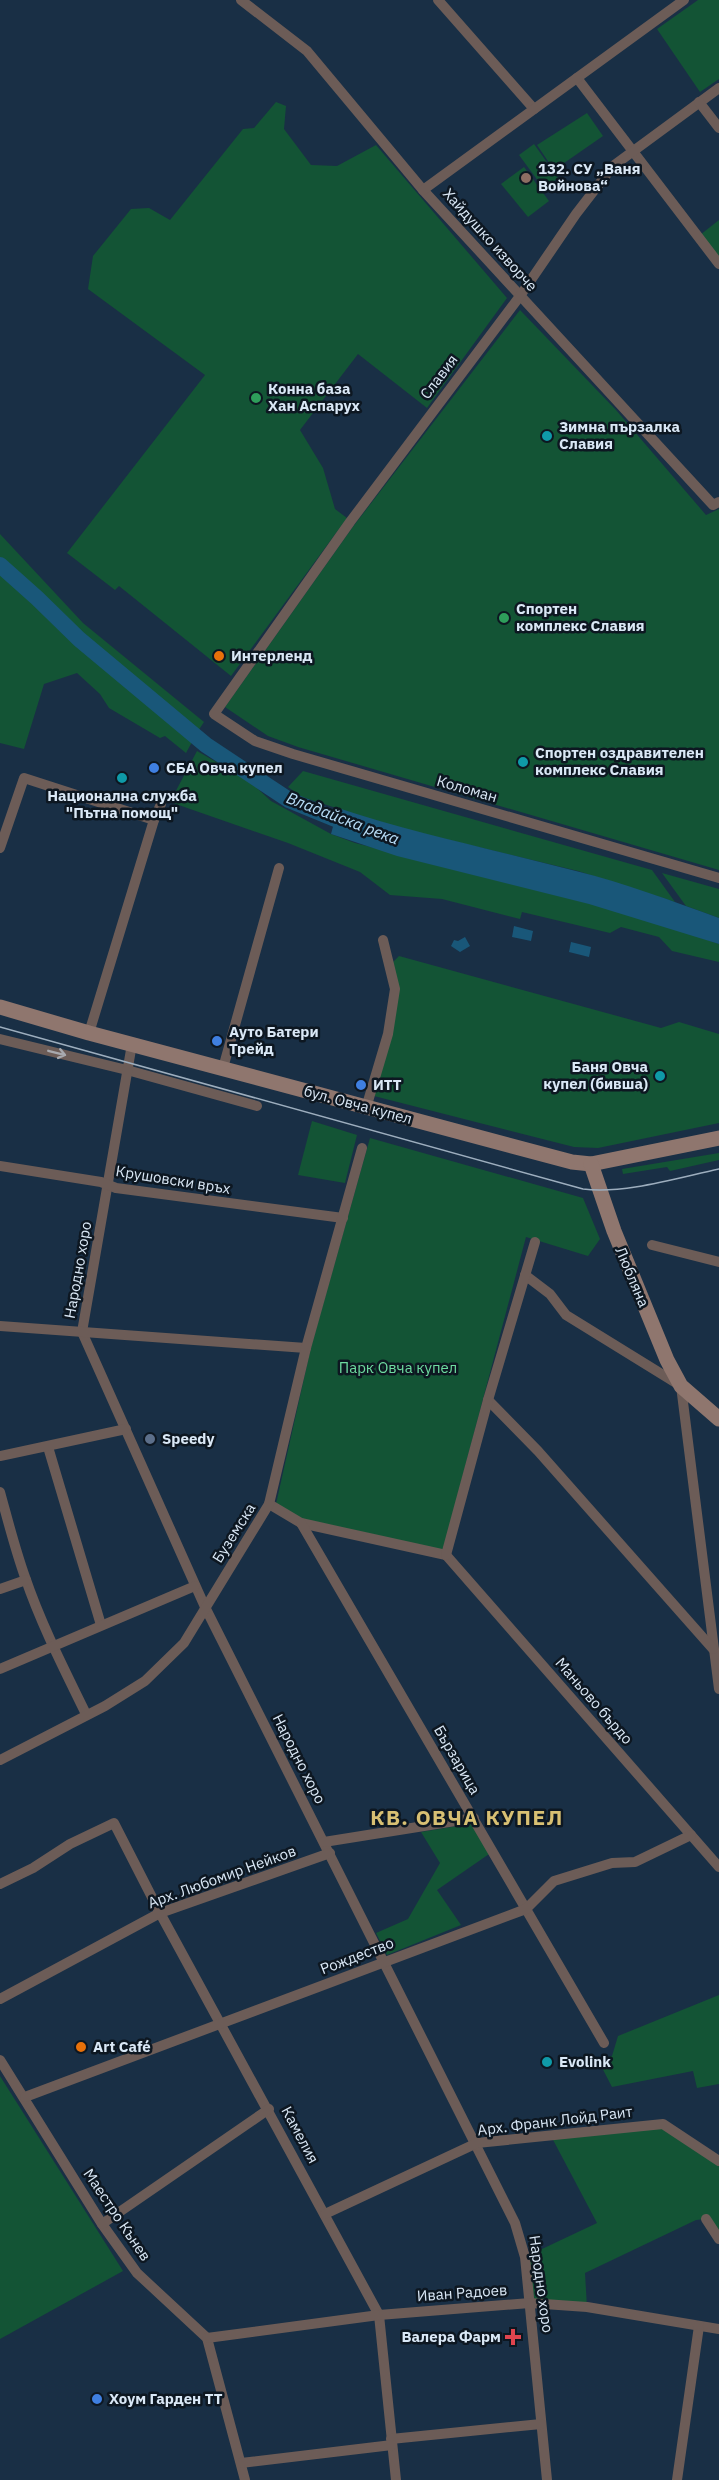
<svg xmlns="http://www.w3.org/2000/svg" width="719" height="2480" font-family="'IBM Plex Sans',sans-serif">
<rect width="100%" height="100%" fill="#192f45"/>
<g fill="#135435">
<polygon points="698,0 719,0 719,79 700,92 657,29"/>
<polygon points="276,102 286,106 284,129 311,165 337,166 376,145 507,298 427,408 358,354 300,430 323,468 335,509 347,518 231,676 119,586 115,590 67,553 205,375 88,289 93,256 131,209 149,208 170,220 243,129 254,128"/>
<polygon points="587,113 603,136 554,170 537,145"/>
<polygon points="534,144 558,178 544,189 519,155"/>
<polygon points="524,167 549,201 528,217 501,184"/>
<polygon points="719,220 719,259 700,235"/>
<polygon points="520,310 616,410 706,515 719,509 719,870 298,747 268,736 225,707 352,528"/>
<polygon points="0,534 83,623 204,722 198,731 76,628 0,558"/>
<polygon points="0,571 77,643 192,742 186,753 165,736 160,738 109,708 100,694 77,673 44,684 24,749 0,743"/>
<path d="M197 751 248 780 271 801 331 834 355 843C476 874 601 901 719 944V962L672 951 659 937 621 927 610 933 522 912 520 919 442 899 390 895 360 872 288 843 170 802Z"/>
<polygon points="303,771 652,870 675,902 578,871 395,827 302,797 288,787"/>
<polygon points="662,873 719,889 719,918 686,906"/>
<polygon points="399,956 661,1028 679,1022 719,1034 719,1123 598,1148 574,1147 374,1096 392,1034 392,963"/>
<polygon points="312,1121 357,1135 345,1183 298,1175"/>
<polygon points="370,1138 583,1198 600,1239 588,1256 526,1237 443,1550 303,1519 276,1504 311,1347"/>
<polygon points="719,1153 719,1160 670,1171 667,1167 623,1174 622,1169"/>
<polygon points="476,1823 492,1852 437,1890 461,1925 387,1955 376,1933 408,1919 440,1863 421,1832"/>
<polygon points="719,1995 719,2084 697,2088 693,2071 612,2087 598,2060 612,2056 618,2036"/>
<polygon points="0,2076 123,2271 0,2339"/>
<polygon points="663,2124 719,2161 719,2239 706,2219 696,2220 585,2273 587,2307 530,2303 525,2257 597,2223 551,2136"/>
</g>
<g fill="#195779">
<path d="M338 808C416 834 497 850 576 871 625 883 672 901 719 918V944L589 904 397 856 331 834Z"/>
<polygon points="514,926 533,931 531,941 512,937"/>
<polygon points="465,937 470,946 460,952 451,946 454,940 458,941"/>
<polygon points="571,942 591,947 589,957 569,952"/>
</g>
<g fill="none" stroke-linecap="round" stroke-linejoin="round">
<polyline stroke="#195779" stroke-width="16" points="0,565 37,598 79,639 206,745 289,800 355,827"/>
<g stroke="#6c5c57" stroke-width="10">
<polyline points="241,0 307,51 423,190 713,505 719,502"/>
<polyline points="438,0 534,109"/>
<polyline points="577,78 719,264"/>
<polyline points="719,88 613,166 576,214 520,296 350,522 214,714 255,741 293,754 719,878"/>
<polyline points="699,102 719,128"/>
<polyline points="423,190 684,0"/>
<polyline points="0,848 24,778 154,820"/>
<polyline points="89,1033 154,820 161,804"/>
<polyline points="0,1039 127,1070 257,1106"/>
<polyline points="132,1044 82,1332 205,1607 515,2223 525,2257 547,2480"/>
<polyline points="223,1068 279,868"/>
<polyline points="366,1108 388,1034 395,989 383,940"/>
<polyline points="0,1166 101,1182 116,1188 343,1218"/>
<polyline points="652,1245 719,1262"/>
<polyline points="525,1275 550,1294 566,1315 681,1386 719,1689"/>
<polyline points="0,1326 306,1348"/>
<polyline points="488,1400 538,1451 713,1649"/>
<polyline points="48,1447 101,1625"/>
<polyline points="0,1456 126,1429"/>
<path d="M0 1492C8 1521 15 1549 25 1577 41 1624 64 1669 86 1714"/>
<polyline points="269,1504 301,1523 446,1555"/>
<polyline points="301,1523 604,2043"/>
<polyline points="446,1555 719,1867"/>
<polyline points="446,1555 488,1400 535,1242"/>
<polyline points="0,1589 26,1580"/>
<polyline points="0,1669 195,1586"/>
<polyline points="0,1760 105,1706 145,1681 184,1643 269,1504 306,1348 362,1148"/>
<polyline points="324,1842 474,1818"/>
<polyline points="0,1884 33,1868 70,1844 114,1823 160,1913 379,2315 396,2480"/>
<polyline points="0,1999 160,1913 330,1853"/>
<polyline points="0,2060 102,2224 137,2273 207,2338 245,2480"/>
<polyline points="25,2097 526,1909 554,1881 612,1863 635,1862 691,1835"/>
<polyline points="325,2214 477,2143 663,2124 719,2161"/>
<polyline points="706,2219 719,2239"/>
<polyline points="102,2224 269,2109"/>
<polyline points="207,2338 379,2315 530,2303 587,2307 719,2329"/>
<polyline points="391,2439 541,2424"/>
<polyline points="241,2463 392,2445"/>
<polyline points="677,2480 699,2326"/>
</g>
<g stroke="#8f766e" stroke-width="15">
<polyline points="0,1007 89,1033 572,1162 591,1164 719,1138"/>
<polyline points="591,1164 614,1231 667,1360 681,1386 719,1419"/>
</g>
<path stroke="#9daebe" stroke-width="1.5" d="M0 1027 583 1189C625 1194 677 1178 719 1169"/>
</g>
<defs><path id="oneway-shaft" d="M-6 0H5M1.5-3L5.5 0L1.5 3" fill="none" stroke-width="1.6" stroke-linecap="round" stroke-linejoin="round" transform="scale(1.5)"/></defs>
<use stroke="#a8a9ae" href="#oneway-shaft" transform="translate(57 1053) rotate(14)"/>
<circle fill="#8d6e63" stroke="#0d1721" stroke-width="2" cx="526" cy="178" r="6"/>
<g fill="#2e9e5b" stroke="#0d1721" stroke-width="2">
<circle cx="256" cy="398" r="6"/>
<circle cx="504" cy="618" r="6"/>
</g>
<g fill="#0f9aa8" stroke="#0d1721" stroke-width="2">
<circle cx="547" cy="436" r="6"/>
<circle cx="523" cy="762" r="6"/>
<circle cx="122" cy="778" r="6"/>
<circle cx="660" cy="1076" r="6"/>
<circle cx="547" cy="2062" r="6"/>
</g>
<g fill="#e8710a" stroke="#0d1721" stroke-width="2">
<circle cx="219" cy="656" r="6"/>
<circle cx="81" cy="2047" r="6"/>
</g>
<g fill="#3f7fe0" stroke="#0d1721" stroke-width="2">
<circle cx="154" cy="768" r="6"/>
<circle cx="217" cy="1041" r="6"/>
<circle cx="361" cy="1085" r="6"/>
<circle cx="97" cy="2399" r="6"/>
</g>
<circle fill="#5c6f8a" stroke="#0d1721" stroke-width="2" cx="150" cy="1439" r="6"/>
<path fill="#e0444e" stroke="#0d1721" stroke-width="2" d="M510 2328h6v6h6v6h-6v6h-6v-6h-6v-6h6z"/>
<g text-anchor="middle" stroke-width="5" stroke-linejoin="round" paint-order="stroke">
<g font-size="15" font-weight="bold" fill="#dae8f6" stroke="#0d1721" text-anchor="start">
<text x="538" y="174">132. СУ „Ваня<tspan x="538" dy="17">Войнова“</tspan></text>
<text x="268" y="394">Конна база<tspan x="268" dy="17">Хан Аспарух</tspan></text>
<text x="559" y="432">Зимна пързалка<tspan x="559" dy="17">Славия</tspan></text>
<text x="516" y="614">Спортен<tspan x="516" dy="17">комплекс Славия</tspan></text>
<text x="231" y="661">Интерленд</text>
<text x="535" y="758">Спортен оздравителен<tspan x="535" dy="17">комплекс Славия</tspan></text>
<text x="166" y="773">СБА Овча купел</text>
<text x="122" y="801" text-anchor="middle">Национална служба<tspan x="122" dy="17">"Пътна помощ"</tspan></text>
<text x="229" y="1037">Ауто Батери<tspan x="229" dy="17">Трейд</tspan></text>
<text x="648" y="1072" text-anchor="end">Баня Овча<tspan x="648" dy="17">купел (бивша)</tspan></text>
<text x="373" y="1090">ИТТ</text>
<text x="162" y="1444">Speedy</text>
<text x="93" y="2052">Art Café</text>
<text x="559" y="2067">Evolink</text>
<text x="501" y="2342" text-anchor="end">Валера Фарм</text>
<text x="109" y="2404">Хоум Гарден ТТ</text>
</g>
<g font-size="15" fill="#dae8f6" stroke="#0d1721">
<text transform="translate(490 240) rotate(48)" y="5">Хайдушко изворче</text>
<text transform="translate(439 377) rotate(-53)" y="5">Славия</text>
<text transform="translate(467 789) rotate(16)" y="5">Коломан</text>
<text transform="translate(358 1105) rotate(15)" y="5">бул. Овча купел</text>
<text transform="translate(173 1180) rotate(9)" y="5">Крушовски връх</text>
<text transform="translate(78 1270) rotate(-80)" y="5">Народно хоро</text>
<text transform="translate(632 1277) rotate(67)" y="5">Любляна</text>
<text transform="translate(234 1533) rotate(-58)" y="5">Буземска</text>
<text transform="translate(594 1701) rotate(49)" y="5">Маньово бърдо</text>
<text transform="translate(299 1759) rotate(63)" y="5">Народно хоро</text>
<text transform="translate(457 1760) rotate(60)" y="5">Бързарица</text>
<text transform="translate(222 1877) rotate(-20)" y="5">Арх. Любомир Нейков</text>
<text transform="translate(357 1956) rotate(-21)" y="5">Рождество</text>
<text transform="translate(555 2121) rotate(-7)" y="5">Арх. Франк Лойд Раит</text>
<text transform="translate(300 2135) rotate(62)" y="5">Камелия</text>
<text transform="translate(117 2215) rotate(56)" y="5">Маестро Кънев</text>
<text transform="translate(541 2284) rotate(82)" y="5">Народно хоро</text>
<text transform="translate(462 2293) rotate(-4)" y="5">Иван Радоев</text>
</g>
<g font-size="15" fill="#6edca0" stroke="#0d1721">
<text x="398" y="1373">Парк Овча купел</text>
</g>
<g font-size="16" font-style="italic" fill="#bae0fa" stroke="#0d1721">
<text transform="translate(343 818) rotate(21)" y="6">Владайска река</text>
</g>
<g font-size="21" font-weight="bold" letter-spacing="1.5" fill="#d8c073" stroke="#0d1721">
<text x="467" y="1825">КВ. ОВЧА КУПЕЛ</text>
</g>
</g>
</svg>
